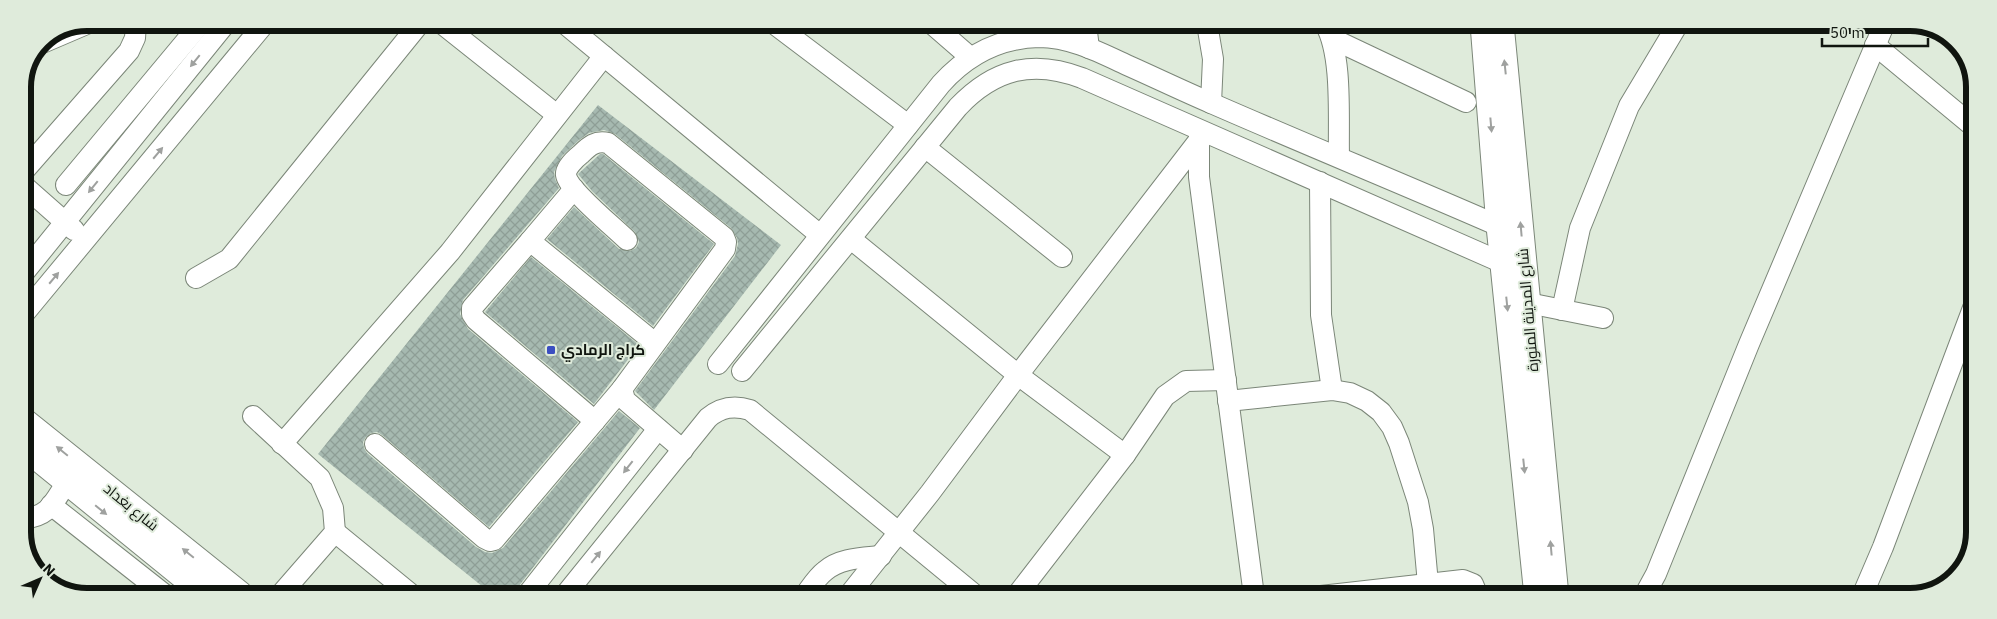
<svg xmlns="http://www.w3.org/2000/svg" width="1997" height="619" font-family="'IBM Plex Sans',Cairo,sans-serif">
<defs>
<pattern id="building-cross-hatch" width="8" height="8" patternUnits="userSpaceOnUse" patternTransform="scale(1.25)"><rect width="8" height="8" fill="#a6b9b0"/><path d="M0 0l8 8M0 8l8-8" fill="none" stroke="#8e9e96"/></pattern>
</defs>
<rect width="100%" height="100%" fill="#dfebdb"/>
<g fill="url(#building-cross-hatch)">
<polygon points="598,105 781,245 654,410 635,391 735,256 738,244 737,238 731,228 615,134 604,130 589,133 579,140 562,156 554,172 555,179 559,188 463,300 460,314 468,329 578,422 489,527 382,435 377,432 371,433 366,437 363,442 364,448 367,453 476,547 485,552 492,553 503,548 619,411 640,428 512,595 493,595 318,454"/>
<polygon points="600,154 603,154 714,244 653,326 547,239 574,207 619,249 630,251 636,248 639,242 635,232 592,191 578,174"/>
<polygon points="531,257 639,345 594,404 485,312"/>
</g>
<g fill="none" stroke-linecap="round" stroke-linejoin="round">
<defs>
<g id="minor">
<polyline points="441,23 557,115"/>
<polyline points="564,23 820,235"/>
<polyline points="773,23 908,125"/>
<polyline points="932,24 970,57"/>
<polyline points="1086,24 1089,48"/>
<polyline points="1207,24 1213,59 1211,103"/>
<path d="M1325 24C1343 55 1338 119 1339 157"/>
<polyline points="1333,39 1466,102"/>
<polyline points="40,44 89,23"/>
<polyline points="1875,45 1974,127"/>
<polyline points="1199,137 1199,177 1254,596"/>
<polyline points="925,147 1062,257"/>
<polyline points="23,172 129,51 135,38 136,23"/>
<polyline points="1320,182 1321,315 1332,390"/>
<polyline points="23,185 74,230"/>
<polyline points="66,185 201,23"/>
<polyline points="574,189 530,241 655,343"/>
<polyline points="851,239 1018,375 1125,455"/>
<path d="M627 240C615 228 568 190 566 175 565 168 576 158 581 154 589 146 596 140 608 143L724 237 726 242 725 249 622 389 625 400 683 450"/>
<polyline points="530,241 472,308 472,314 476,320 595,421"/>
<polyline points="23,274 226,23"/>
<polyline points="196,278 229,259 420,23"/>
<polyline points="1528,303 1603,318"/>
<polyline points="1562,310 1580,228 1629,106 1678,24"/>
<polyline points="23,315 265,23"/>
<path d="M718 364 941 84C967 55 999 38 1039 37 1071 37 1101 53 1129 66 1156 78 1183 91 1211 103 1307 145 1403 184 1499 226"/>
<path d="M742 371 958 107C994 69 1033 59 1082 78L1503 263"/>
<polyline points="1228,401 1332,390 1350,393 1367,401 1381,412 1392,427 1399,443 1418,502 1423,529 1428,584"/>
<polyline points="253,416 320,478 333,508 335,532 281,594"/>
<polyline points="282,444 450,252 604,56"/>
<polyline points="375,444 484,538 490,541 494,540 622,389"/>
<polyline points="51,505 164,594"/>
<path d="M23 519C50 516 53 503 67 482"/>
<polyline points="335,532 412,595"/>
<polyline points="527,595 658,429"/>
<path d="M565 595 708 418C721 407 734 405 750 410L975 595"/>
<path d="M805 595C811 587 817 577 825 571 840 558 862 558 881 556"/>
<polyline points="849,595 930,493 1018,375 1199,140"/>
<polyline points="1017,595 1125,455 1165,396 1186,381 1226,380"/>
<polyline points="1321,596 1463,580 1473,584 1478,596"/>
<polyline points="1644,596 1656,574 1749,344 1884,25"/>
<polyline points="1862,596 1883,547 1973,308"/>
</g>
<g id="major">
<polyline points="1483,24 1499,226 1537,596"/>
<polyline points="1501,24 1556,596"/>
<polyline points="23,420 240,594"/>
<polyline points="23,446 205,594"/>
</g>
</defs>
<use href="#minor" stroke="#7b8678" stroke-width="22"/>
<use href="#major" stroke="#7b8678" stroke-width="27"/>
<use href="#minor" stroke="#fff" stroke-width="20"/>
<use href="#major" stroke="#fff" stroke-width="25"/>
</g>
<defs><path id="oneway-solid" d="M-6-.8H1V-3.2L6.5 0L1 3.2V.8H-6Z" transform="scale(1.25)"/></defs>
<g fill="#9fa19f">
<use href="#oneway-solid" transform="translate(195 61) rotate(129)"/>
<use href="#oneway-solid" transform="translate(1505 67) rotate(-96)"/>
<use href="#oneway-solid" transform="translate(1491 125) rotate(85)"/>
<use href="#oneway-solid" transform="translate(158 153) rotate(-50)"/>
<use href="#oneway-solid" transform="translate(93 187) rotate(129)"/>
<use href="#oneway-solid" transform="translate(1521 229) rotate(-95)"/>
<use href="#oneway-solid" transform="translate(54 278) rotate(-50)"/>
<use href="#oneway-solid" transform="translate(1507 304) rotate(84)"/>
<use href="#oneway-solid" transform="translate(62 451) rotate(-141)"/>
<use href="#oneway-solid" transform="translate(1524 466) rotate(84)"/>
<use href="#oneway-solid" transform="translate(628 467) rotate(128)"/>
<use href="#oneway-solid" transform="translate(101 510) rotate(39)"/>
<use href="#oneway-solid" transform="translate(1551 548) rotate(-95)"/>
<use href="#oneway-solid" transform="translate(188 553) rotate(-141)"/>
<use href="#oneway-solid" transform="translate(596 557) rotate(-51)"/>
</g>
<rect fill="#3b4ec1" stroke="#dfebdb" stroke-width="2" x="546" y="345" width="10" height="10" rx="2.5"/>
<g text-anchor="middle" stroke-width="4" stroke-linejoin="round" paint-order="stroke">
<g font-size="15" fill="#10150f" stroke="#dfebdb">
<text transform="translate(1528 310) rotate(-95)" y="5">شارع المدينة المنورة</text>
<text transform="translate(131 507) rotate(39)" y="5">شارع بغداد</text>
</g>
<g font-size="15" font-weight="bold" fill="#10150f" stroke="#dfebdb" text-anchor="start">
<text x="561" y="355">كراج الرمادي</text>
</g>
</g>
<path d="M0 0H1997V619H0ZM87 31H1910A56 56 0 0 1 1966 87V532A56 56 0 0 1 1910 588H87A56 56 0 0 1 31 532V87A56 56 0 0 1 87 31Z" fill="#dfebdb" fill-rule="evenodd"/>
<path fill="none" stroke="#10150f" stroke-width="6" d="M87 31H1910A56 56 0 0 1 1966 87V532A56 56 0 0 1 1910 588H87A56 56 0 0 1 31 532V87A56 56 0 0 1 87 31Z"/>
<g transform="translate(40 579) rotate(45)" stroke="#dfebdb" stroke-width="4" paint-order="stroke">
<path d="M0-4L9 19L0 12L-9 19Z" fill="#10150f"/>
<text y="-8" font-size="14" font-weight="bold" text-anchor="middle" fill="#10150f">N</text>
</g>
<path d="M1822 38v8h106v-8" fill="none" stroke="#10150f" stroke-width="2.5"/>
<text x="1830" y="38" font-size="15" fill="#10150f" stroke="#dfebdb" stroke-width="4" paint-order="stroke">50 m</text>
</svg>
